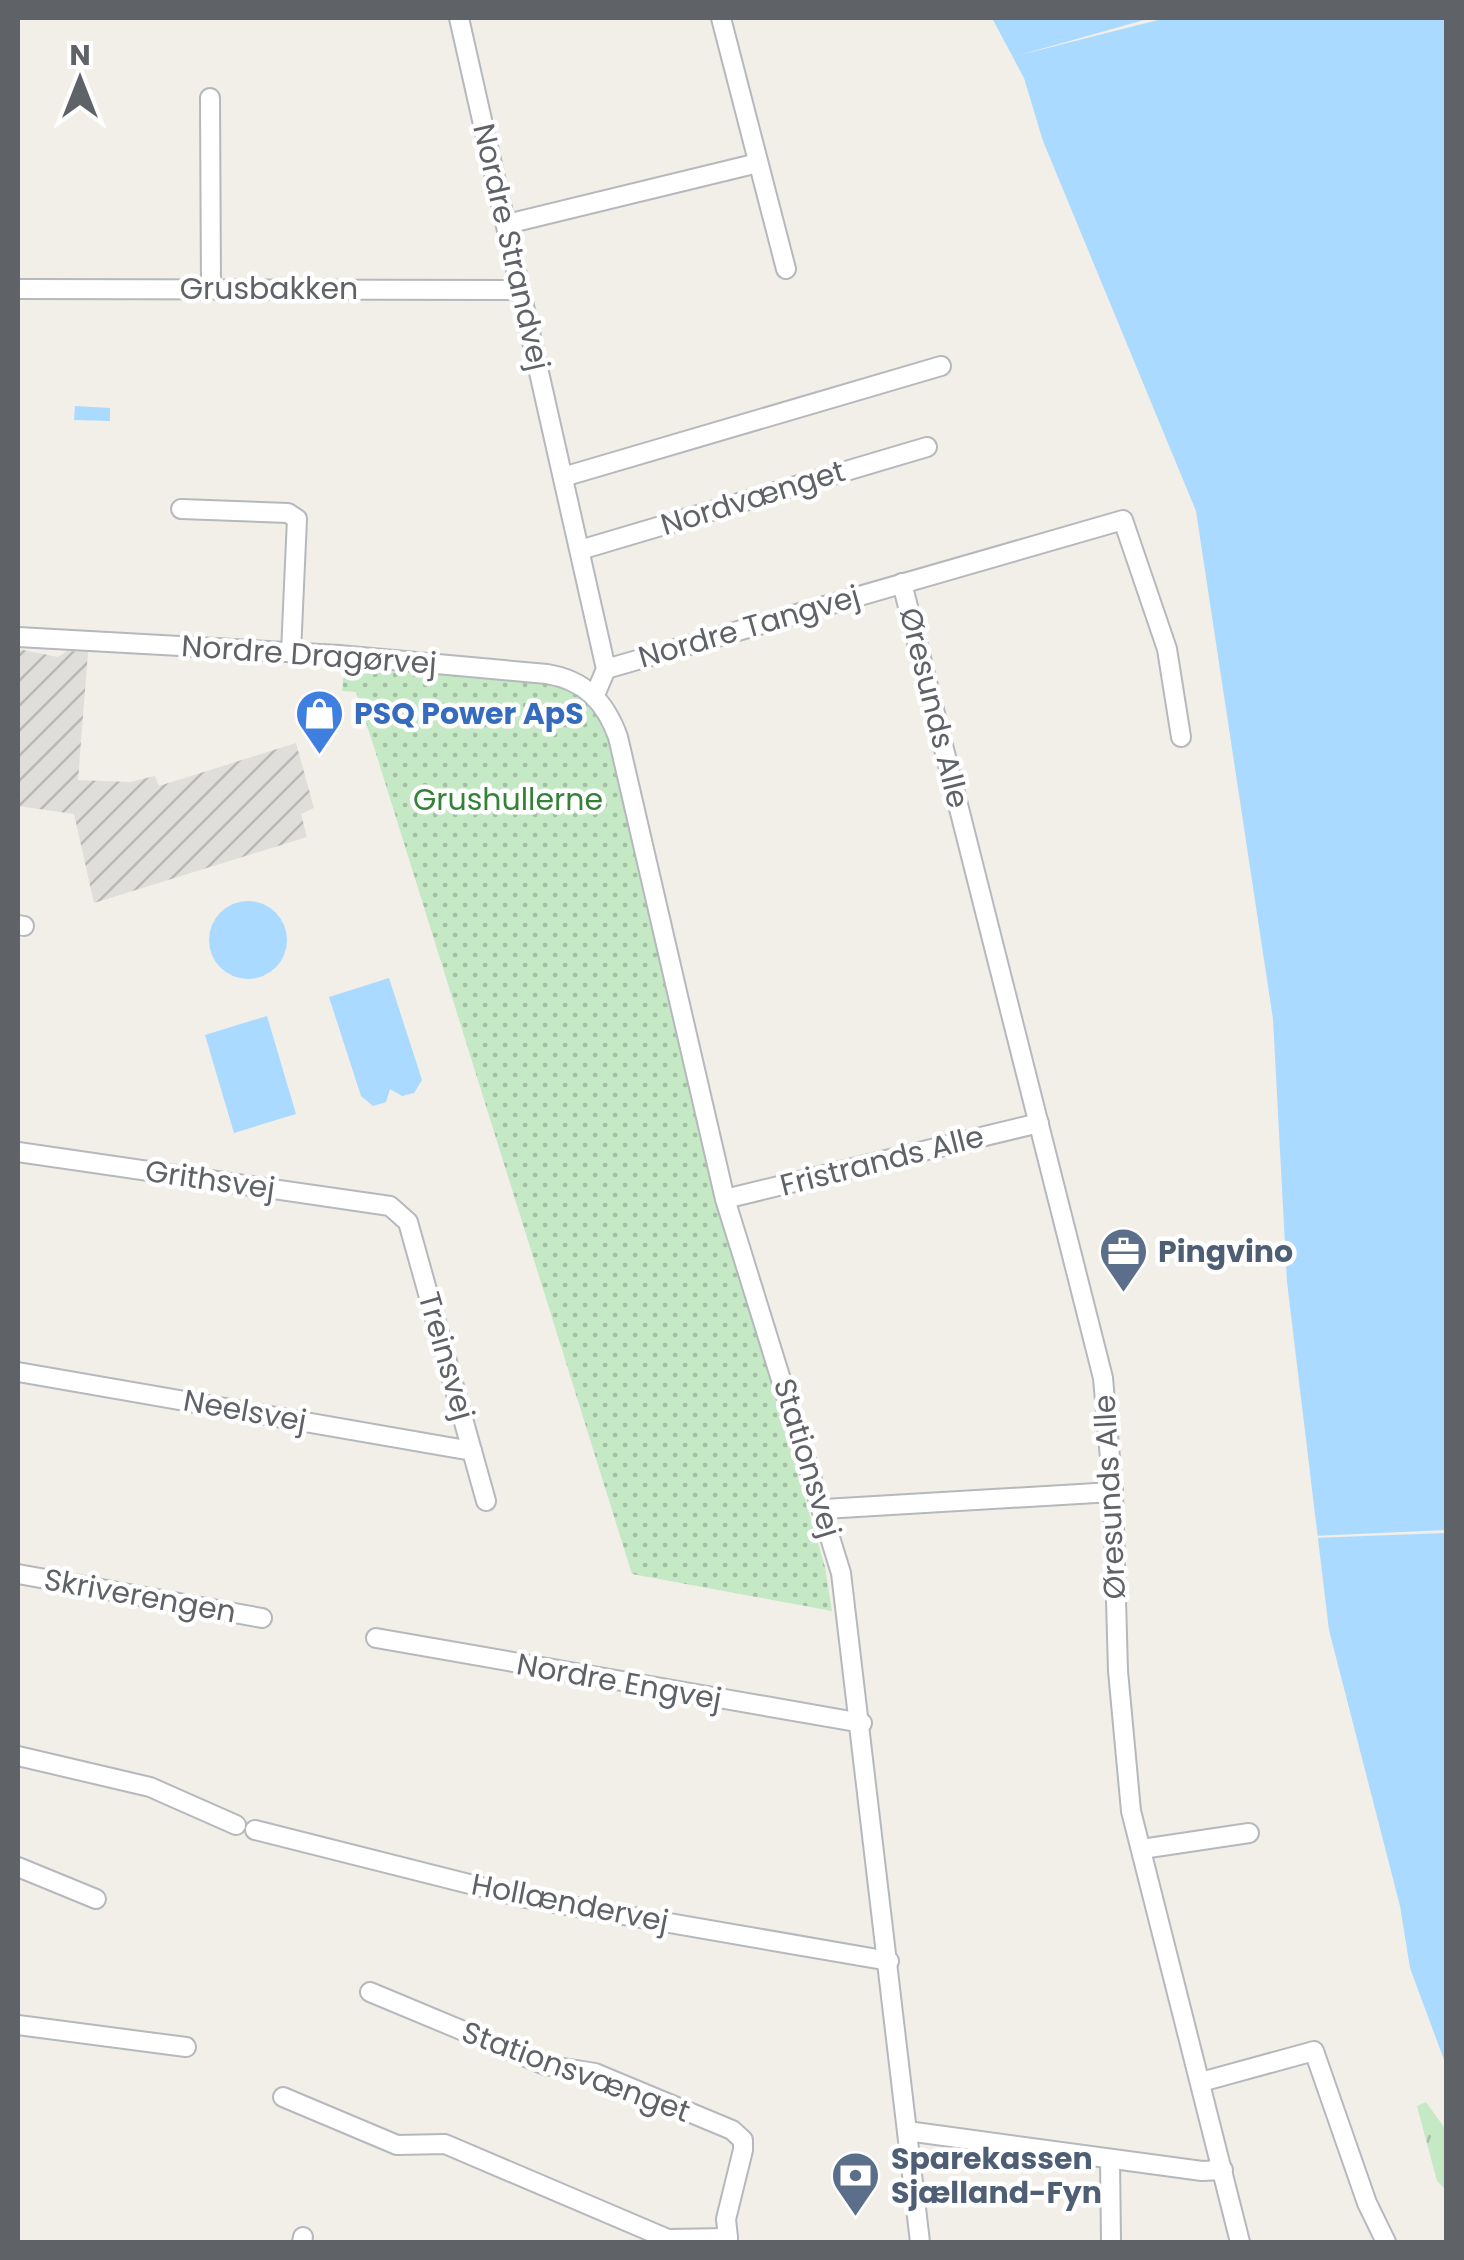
<svg xmlns="http://www.w3.org/2000/svg" width="1464" height="2260" font-family="Poppins,sans-serif">
<defs>
<pattern id="industrial-furrows" width="10" height="10" patternUnits="userSpaceOnUse" patternTransform="scale(2.5)"><rect width="10" height="10" fill="#e0deda"/><path d="M-1 1l2-2M0 10L10 0M9 11l2-2" fill="none" stroke="#b9b8b5"/></pattern>
<pattern id="grass-tufts" width="24" height="20" patternUnits="userSpaceOnUse" patternTransform="scale(2.5)"><rect width="24" height="20" fill="#c5e8c5"/><path d="M3 7l-1-3M5 7V3M7 7l1-3M15 17l-1-3M17 17v-4M19 17l1-3" fill="none" stroke="#a3c0a4"/></pattern>
<pattern id="park-dots" width="8" height="8" patternUnits="userSpaceOnUse" patternTransform="scale(2.5)"><rect width="8" height="8" fill="#c5e8c5"/><path d="M2 2h.1M6 6h.1" fill="none" stroke="#a3c0a4" stroke-width="1.8" stroke-linecap="round"/></pattern>
</defs>
<rect width="100%" height="100%" fill="#f1efe8"/>
<polygon fill="url(#industrial-furrows)" points="18,649 58,657 67,651 88,652 78,780 130,782 155,776 159,786 296,743 314,808 301,814 307,837 94,903 74,814 18,806"/>
<polygon fill="url(#grass-tufts)" points="1426,2102 1446,2130 1446,2190 1437,2181 1417,2106"/>
<polygon fill="url(#park-dots)" points="352,665 556,684 582,696 605,727 712,1179 825,1567 832,1611 632,1574 374,747 356,692 342,691 344,672"/>
<g fill="#aadaff">
<polygon points="992,18 1446,18 1446,2065 1410,1968 1400,1906 1329,1630 1287,1282 1273,1019 1196,511 1043,141 1024,78"/>
<polygon points="75,406 110,408 110,421 74,420"/>
<circle cx="248" cy="940" r="39"/>
<polygon points="389,978 422,1080 414,1093 402,1096 390,1089 386,1102 373,1106 361,1096 329,997"/>
<polygon points="267,1016 296,1114 234,1133 205,1035"/>
</g>
<g fill="#f1efe8">
<polygon points="1151,18 1166,18 1012,57"/>
<polygon points="1446,1530 1446,1533 1312,1538 1312,1536"/>
</g>
<g fill="none" stroke-linecap="round" stroke-linejoin="round">
<defs>
<g id="minor">
<polyline points="459,18 606,669 595,695"/>
<polyline points="721,18 786,269"/>
<polyline points="210,98 211,289"/>
<polyline points="507,224 758,163"/>
<polyline points="18,289 520,290"/>
<polyline points="563,477 941,366"/>
<polyline points="181,509 288,513 297,519 291,652"/>
<polyline points="580,550 927,447"/>
<polyline points="902,583 1103,1378 1113,1492 1118,1671 1131,1811 1240,2242"/>
<path d="M18 637 339 655 547 674C584 680 605 701 618 737L725 1199 841 1573 920 2242"/>
<polyline points="606,669 1123,520 1167,649 1181,737"/>
<polyline points="18,925 24,926"/>
<polyline points="18,1152 390,1206 408,1222 486,1501"/>
<polyline points="725,1199 1039,1123"/>
<polyline points="18,1372 472,1451"/>
<polyline points="824,1509 1113,1492"/>
<polyline points="18,1574 262,1618"/>
<polyline points="376,1638 862,1723"/>
<polyline points="18,1756 150,1787 236,1825"/>
<polyline points="255,1830 525,1898 889,1961"/>
<polyline points="1142,1849 1249,1833"/>
<polyline points="18,1867 96,1899"/>
<polyline points="370,1992 545,2065 595,2073 732,2130 743,2140 743,2150 726,2219 728,2238"/>
<polyline points="18,2025 186,2047"/>
<polyline points="1201,2082 1314,2051 1367,2203 1386,2242"/>
<polyline points="283,2097 397,2145 445,2144 668,2239 728,2238"/>
<polyline points="907,2131 1202,2171 1223,2170"/>
<polyline points="1110,2159 1111,2242"/>
<polyline points="302,2242 303,2237"/>
</g>
</defs>
<use href="#minor" stroke="#b5b8bc" stroke-width="22"/>
<use href="#minor" stroke="#fff" stroke-width="18"/>
</g>
<defs>
<symbol id="shop-pin" viewBox="-11 -11 22 30"><path d="M0 17L-7.5 6A9.5 9.5 0 1 1 7.5 6Z" fill="#3f7fe0" stroke="#fff"/><path d="M-5-2.5h2.3a2.7 3.5 0 0 1 5.4 0H5L5.5 6h-11ZM-1.5-2.5h3a1.5 2.3 0 0 0-3 0Z" fill="#fff"/></symbol>
<symbol id="office-pin" viewBox="-11 -11 22 30"><path d="M0 17L-7.5 6A9.5 9.5 0 1 1 7.5 6Z" fill="#5c6f8a" stroke="#fff"/><path d="M-6-3h4V-5.5h4V-3h4V5H-6ZM-1-4.5V-3h2v-1.5ZM-6 0V1H6V0Z" fill="#fff"/></symbol>
<symbol id="bank-pin" viewBox="-11 -11 22 30"><path d="M0 17L-7.5 6A9.5 9.5 0 1 1 7.5 6Z" fill="#5c6f8a" stroke="#fff"/><path d="M-6-4H6V4H-6ZM0-2.3a2.3 2.3 0 1 0 0 4.6a2.3 2.3 0 1 0 0-4.6Z" fill="#fff"/></symbol>
</defs>
<g fill-rule="evenodd">
<use href="#shop-pin" x="292" y="686" width="55" height="75"/>
<use href="#office-pin" x="1096" y="1224" width="55" height="75"/>
<use href="#bank-pin" x="828" y="2148" width="55" height="75"/>
</g>
<g text-anchor="middle" stroke-width="9" stroke-linejoin="round" paint-order="stroke">
<g font-size="30" fill="#5f6368" stroke="#fff">
<text transform="translate(511 247) rotate(77)" y="10">Nordre Strandvej</text>
<text x="269" y="299">Grusbakken</text>
<text transform="translate(753 498) rotate(-17)" y="10">Nordvænget</text>
<text transform="translate(749 627) rotate(-16)" y="10">Nordre Tangvej</text>
<text transform="translate(309 655) rotate(4)" y="10">Nordre Dragørvej</text>
<text transform="translate(934 708) rotate(76)" y="10">Øresunds Alle</text>
<text transform="translate(882 1161) rotate(-14)" y="10">Fristrands Alle</text>
<text transform="translate(210 1180) rotate(8)" y="10">Grithsvej</text>
<text transform="translate(446 1356) rotate(74)" y="10">Treinsvej</text>
<text transform="translate(245 1411) rotate(10)" y="10">Neelsvej</text>
<text transform="translate(807 1458) rotate(73)" y="10">Stationsvej</text>
<text transform="translate(1110 1497) rotate(-93)" y="10">Øresunds Alle</text>
<text transform="translate(140 1596) rotate(10)" y="10">Skriverengen</text>
<text transform="translate(619 1682) rotate(10)" y="10">Nordre Engvej</text>
<text transform="translate(570 1903) rotate(11)" y="10">Hollændervej</text>
<text transform="translate(576 2072) rotate(20)" y="10">Stationsvænget</text>
</g>
<g font-size="30" font-weight="bold" fill="#366cbe" stroke="#fff" text-anchor="start">
<text x="354" y="724">PSQ Power ApS</text>
</g>
<g font-size="30" fill="#348238" stroke="#fff">
<text x="508" y="810">Grushullerne</text>
</g>
<g font-size="30" font-weight="bold" fill="#4e5e75" stroke="#fff" text-anchor="start">
<text x="1158" y="1262">Pingvino</text>
<text x="891" y="2169">Sparekassen<tspan x="891" dy="34">Sjælland-Fyn</tspan></text>
</g>
</g>
<rect width="1464" height="2260" fill="none" stroke="#5f6368" stroke-width="40"/>
<g transform="translate(80 80)" stroke="#ffffff" stroke-width="8" paint-order="stroke">
<path d="M0-8L18 38L0 25L-18 38Z" fill="#5f6368"/>
<text y="-15" font-size="28" font-weight="bold" text-anchor="middle" fill="#5f6368">N</text>
</g>
</svg>
